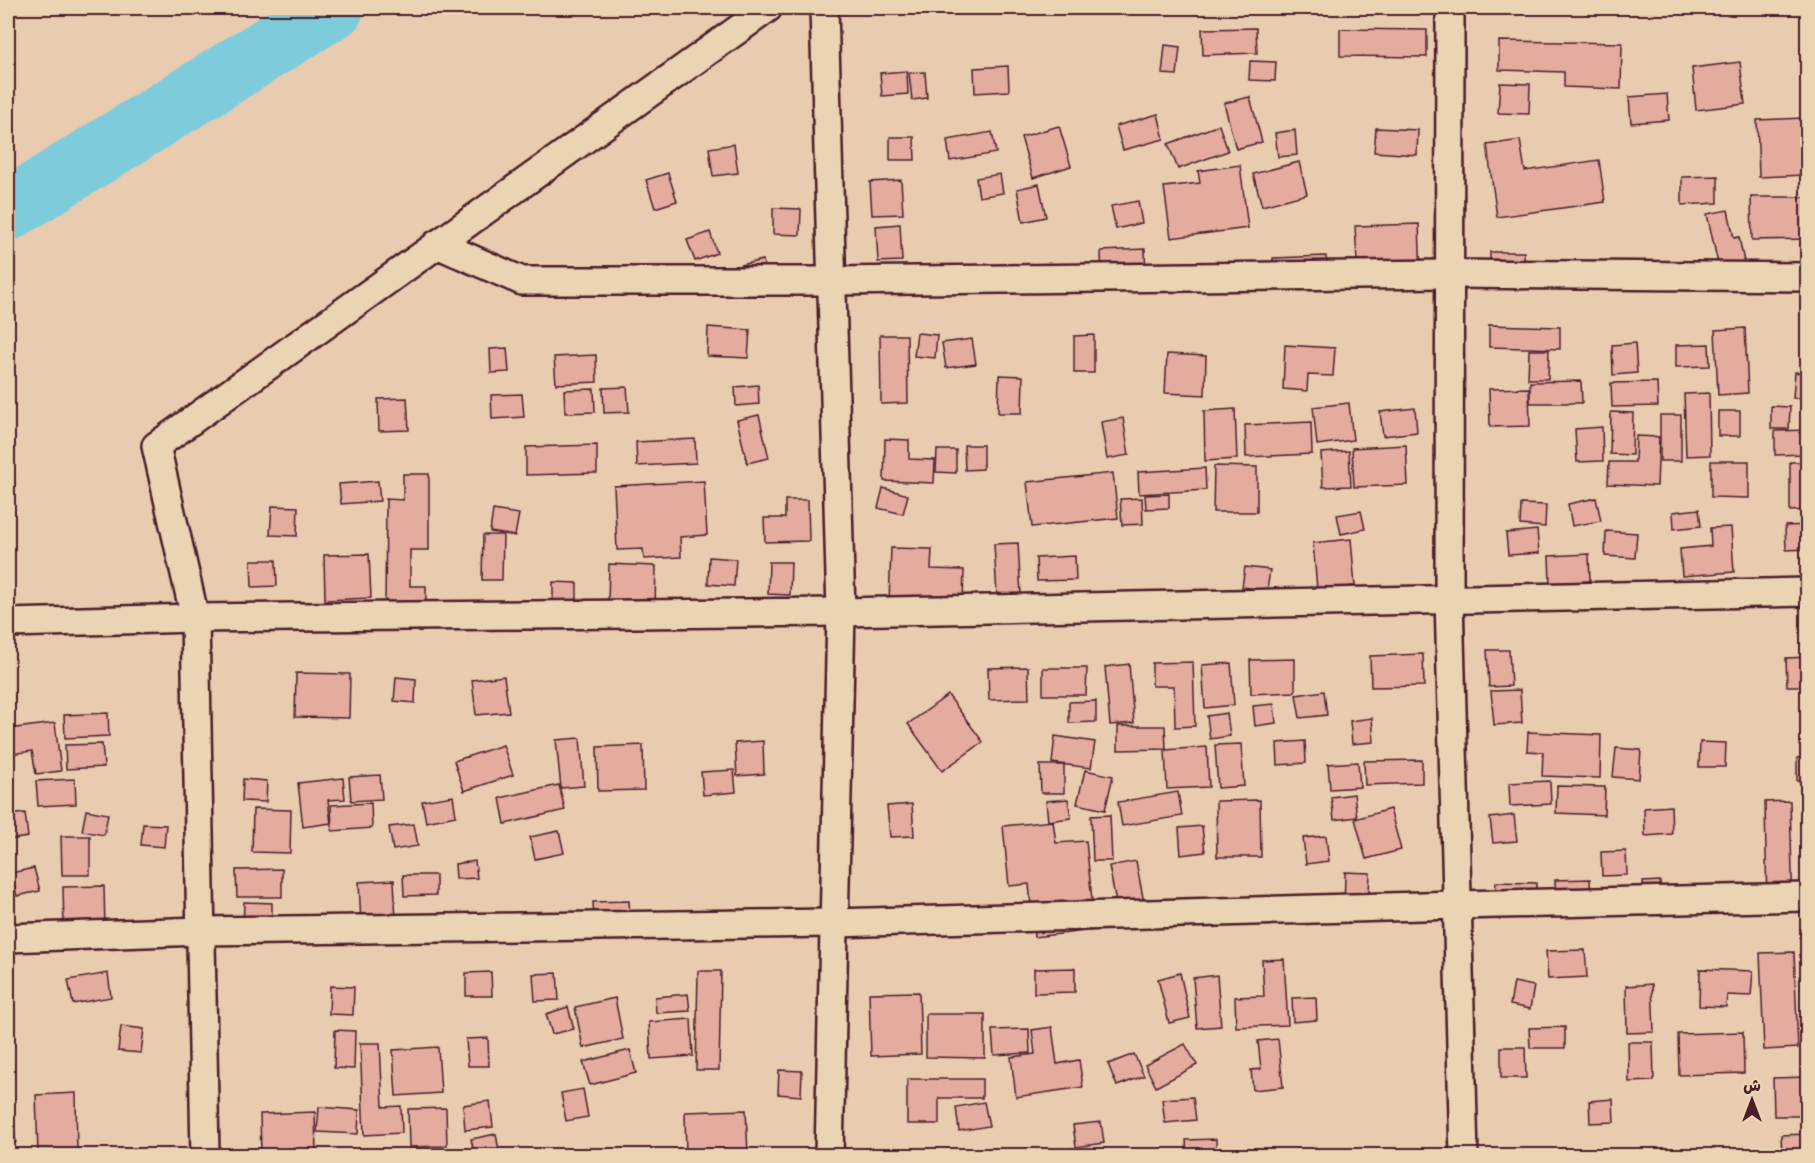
<svg xmlns="http://www.w3.org/2000/svg" width="1815" height="1163" font-family="'Comic Neue','Playpen Sans Arabic',sans-serif">
<rect width="100%" height="100%" fill="#e9ccaf"/>
<filter id="ink" filterUnits="userSpaceOnUse"><feTurbulence type="fractalNoise" baseFrequency=".0167" numOctaves="2"/><feDisplacementMap in="SourceGraphic" scale="12" xChannelSelector="R" yChannelSelector="G"/><feConvolveMatrix kernelMatrix="1 2 1 2 8 2 1 2 1" color-interpolation-filters="sRGB"/></filter>
<g filter="url(#ink)">
<g fill="none" stroke-linecap="round" stroke-linejoin="round">
<polyline stroke="#7ecbdc" stroke-width="62" points="8,210 333,8"/>
</g>
<g fill="#e4ab9f" stroke="#4a1f2b" stroke-width="1.5">
<polygon points="1256,28 1257,53 1203,55 1202,29"/>
<polygon points="1340,29 1427,30 1427,57 1340,56"/>
<polygon points="1499,41 1622,43 1621,89 1564,87 1564,72 1499,70"/>
<polygon points="1165,45 1180,47 1177,75 1162,74"/>
<polygon points="1250,61 1276,62 1275,81 1249,80"/>
<polygon points="1740,62 1745,104 1696,110 1692,68"/>
<polygon points="1008,66 1009,91 975,93 974,68"/>
<polygon points="907,71 908,94 882,96 880,73"/>
<polygon points="925,72 927,98 912,100 909,73"/>
<polygon points="1500,83 1530,84 1529,114 1498,113"/>
<polygon points="1667,94 1669,120 1631,123 1629,97"/>
<polygon points="1250,97 1262,142 1236,149 1224,103"/>
<polygon points="1158,114 1164,139 1123,150 1116,126"/>
<polygon points="1803,118 1805,175 1759,177 1757,120"/>
<polygon points="1219,125 1228,151 1178,169 1168,144"/>
<polygon points="1059,126 1071,166 1033,178 1021,137"/>
<polygon points="1376,128 1418,130 1417,155 1374,152"/>
<polygon points="1295,130 1297,155 1278,157 1275,133"/>
<polygon points="992,132 996,153 950,161 947,140"/>
<polygon points="890,137 914,137 915,160 890,160"/>
<polygon points="1520,140 1525,171 1599,160 1605,202 1497,217 1487,145"/>
<polygon points="734,144 738,173 713,176 709,148"/>
<polygon points="1299,162 1307,194 1262,206 1253,174"/>
<polygon points="1240,165 1248,228 1171,238 1164,187 1200,183 1198,171"/>
<polygon points="668,173 677,201 655,208 646,180"/>
<polygon points="1000,174 1003,193 979,197 976,178"/>
<polygon points="1718,176 1718,203 1682,205 1682,177"/>
<polygon points="901,180 903,214 872,215 870,182"/>
<polygon points="1039,184 1046,217 1023,222 1017,189"/>
<polygon points="1751,197 1808,197 1808,239 1752,240"/>
<polygon points="1138,201 1142,223 1116,229 1111,206"/>
<polygon points="773,208 801,209 800,235 773,234"/>
<polygon points="1728,210 1734,238 1739,237 1744,262 1719,268 1707,214"/>
<polygon points="900,224 902,261 878,262 876,226"/>
<polygon points="1419,224 1421,276 1358,279 1355,226"/>
<polygon points="710,232 717,253 695,261 687,240"/>
<polygon points="1145,249 1146,277 1102,279 1101,251"/>
<rect x="1490" y="252" width="34" height="32"/>
<polygon points="1326,256 1327,281 1274,284 1273,258"/>
<polygon points="763,260 768,287 746,292 740,265"/>
<polygon points="1489,325 1560,327 1560,349 1489,347"/>
<polygon points="708,327 750,330 748,358 707,356"/>
<polygon points="1745,328 1748,393 1718,395 1715,330"/>
<polygon points="917,333 937,335 935,358 914,356"/>
<polygon points="880,335 907,335 908,403 881,404"/>
<polygon points="1094,335 1094,373 1074,373 1074,336"/>
<polygon points="972,339 976,364 946,368 942,343"/>
<polygon points="1635,343 1637,373 1613,375 1612,345"/>
<polygon points="1709,344 1710,366 1676,367 1676,345"/>
<polygon points="1285,345 1335,348 1333,376 1308,375 1307,391 1283,389"/>
<polygon points="507,348 509,372 491,373 490,349"/>
<polygon points="1529,350 1549,350 1548,379 1528,379"/>
<polygon points="1167,354 1206,356 1205,395 1165,393"/>
<polygon points="596,355 597,382 556,384 554,357"/>
<polygon points="1795,372 1808,374 1808,399 1793,398"/>
<polygon points="999,375 1023,376 1022,413 998,413"/>
<polygon points="1581,381 1582,403 1530,403 1530,382"/>
<polygon points="1657,382 1658,406 1612,407 1611,383"/>
<polygon points="758,385 759,404 736,406 735,387"/>
<polygon points="627,387 629,412 604,413 603,388"/>
<polygon points="1529,388 1530,426 1490,427 1489,389"/>
<polygon points="594,389 595,412 565,413 564,390"/>
<polygon points="1709,393 1710,455 1686,456 1684,394"/>
<polygon points="522,394 524,417 492,419 491,395"/>
<polygon points="407,398 409,430 379,431 378,399"/>
<polygon points="1349,403 1353,440 1317,445 1313,407"/>
<polygon points="1771,406 1790,407 1789,429 1771,429"/>
<polygon points="1415,408 1417,432 1383,436 1380,412"/>
<polygon points="1235,409 1237,459 1205,461 1204,411"/>
<rect x="1718" y="411" width="22" height="25"/>
<polygon points="1611,412 1633,413 1632,455 1610,454"/>
<polygon points="759,415 769,458 747,463 737,420"/>
<rect x="1660" y="415" width="21" height="46"/>
<polygon points="1123,418 1129,455 1107,459 1101,422"/>
<polygon points="1311,422 1312,454 1246,457 1245,425"/>
<polygon points="1602,427 1603,461 1577,462 1575,429"/>
<polygon points="1808,430 1808,454 1775,455 1775,431"/>
<polygon points="1636,436 1659,437 1657,486 1608,484 1609,462 1635,462"/>
<polygon points="695,439 696,463 637,466 636,442"/>
<polygon points="885,439 909,440 909,459 935,460 934,483 884,481"/>
<polygon points="597,445 597,473 526,475 526,447"/>
<polygon points="964,445 983,445 983,469 965,470"/>
<polygon points="1406,445 1408,485 1354,487 1352,448"/>
<polygon points="937,450 956,450 956,473 936,472"/>
<polygon points="1349,451 1351,486 1323,487 1321,453"/>
<polygon points="1711,461 1749,461 1749,498 1711,497"/>
<polygon points="1790,462 1808,462 1808,510 1790,511"/>
<polygon points="1214,466 1257,467 1257,512 1213,512"/>
<polygon points="1205,468 1206,490 1139,494 1138,472"/>
<polygon points="1113,473 1118,518 1032,527 1027,482"/>
<polygon points="403,474 429,474 429,550 410,550 410,586 426,586 426,611 385,611 386,499 403,500"/>
<polygon points="378,481 380,501 341,504 339,484"/>
<polygon points="704,481 707,535 680,537 681,557 644,559 643,549 617,550 614,486"/>
<polygon points="883,488 908,495 903,514 878,508"/>
<polygon points="1169,494 1169,508 1146,509 1145,495"/>
<polygon points="1142,498 1143,524 1122,525 1120,499"/>
<polygon points="1596,498 1601,521 1572,526 1568,504"/>
<polygon points="785,500 808,500 809,541 765,542 764,518 785,518"/>
<polygon points="1521,504 1546,505 1545,527 1520,525"/>
<polygon points="272,506 298,507 297,536 270,535"/>
<polygon points="1699,509 1701,526 1674,529 1673,512"/>
<polygon points="493,510 519,514 515,536 490,532"/>
<polygon points="1361,511 1365,529 1341,534 1337,515"/>
<polygon points="1808,525 1808,549 1786,550 1785,526"/>
<polygon points="1731,527 1734,572 1682,576 1680,549 1711,546 1710,528"/>
<polygon points="1537,530 1539,553 1508,555 1506,533"/>
<polygon points="1606,531 1637,533 1635,558 1605,556"/>
<polygon points="483,535 503,535 502,580 482,580"/>
<polygon points="1351,539 1355,586 1317,589 1313,543"/>
<polygon points="1018,543 1021,595 997,596 994,544"/>
<polygon points="891,548 932,549 931,569 964,570 963,604 889,602"/>
<polygon points="369,554 371,598 325,600 324,555"/>
<polygon points="1589,554 1590,581 1550,583 1549,556"/>
<polygon points="1075,556 1076,580 1037,581 1036,558"/>
<polygon points="709,557 736,559 734,586 708,584"/>
<polygon points="251,560 276,560 277,586 252,587"/>
<polygon points="769,562 791,562 790,595 768,594"/>
<polygon points="609,564 656,566 655,607 608,605"/>
<polygon points="1245,567 1270,570 1267,590 1242,587"/>
<polygon points="553,582 577,583 577,604 553,603"/>
<polygon points="1487,650 1509,650 1511,686 1489,687"/>
<polygon points="1423,654 1424,686 1371,687 1370,656"/>
<polygon points="1808,657 1808,686 1787,686 1786,658"/>
<polygon points="1295,659 1295,692 1251,694 1250,660"/>
<polygon points="1193,662 1195,726 1175,727 1174,686 1152,686 1152,663"/>
<polygon points="1231,663 1234,705 1205,708 1202,665"/>
<polygon points="1129,664 1134,723 1110,725 1105,667"/>
<polygon points="1028,667 1029,699 989,700 988,668"/>
<polygon points="1043,668 1087,668 1086,695 1043,695"/>
<polygon points="296,673 350,674 349,718 295,717"/>
<polygon points="504,676 509,712 476,715 472,680"/>
<polygon points="396,677 416,679 415,703 394,701"/>
<polygon points="1520,690 1522,723 1494,725 1491,691"/>
<polygon points="1324,691 1327,715 1300,718 1296,695"/>
<polygon points="948,695 983,742 942,771 908,724"/>
<polygon points="1096,701 1096,722 1069,723 1069,702"/>
<polygon points="1274,704 1276,723 1255,726 1253,706"/>
<polygon points="108,713 109,736 65,738 64,715"/>
<polygon points="1227,713 1230,736 1210,739 1207,716"/>
<polygon points="1372,718 1374,742 1352,744 1350,721"/>
<polygon points="55,723 61,771 36,774 32,751 11,754 8,729"/>
<polygon points="1118,726 1165,726 1166,749 1118,750"/>
<polygon points="1528,732 1601,735 1600,778 1542,776 1543,752 1527,751"/>
<polygon points="1055,736 1095,742 1091,768 1052,763"/>
<polygon points="580,738 584,786 561,788 556,740"/>
<polygon points="763,741 764,774 737,776 735,743"/>
<polygon points="1305,741 1306,763 1278,765 1277,743"/>
<polygon points="1700,742 1726,743 1725,767 1699,767"/>
<polygon points="102,744 104,767 66,769 65,745"/>
<polygon points="1241,744 1244,786 1218,788 1215,745"/>
<polygon points="503,745 513,775 464,791 454,761"/>
<polygon points="643,745 644,790 598,791 597,747"/>
<polygon points="1207,747 1209,787 1167,789 1165,750"/>
<polygon points="1616,748 1641,750 1639,779 1613,777"/>
<polygon points="1808,757 1808,781 1797,781 1797,758"/>
<polygon points="1422,760 1422,783 1365,785 1364,761"/>
<polygon points="1358,762 1360,787 1330,789 1328,764"/>
<polygon points="1040,765 1064,765 1064,793 1041,793"/>
<polygon points="734,770 736,792 703,795 701,772"/>
<polygon points="1085,770 1113,776 1105,810 1077,804"/>
<polygon points="380,775 382,799 351,801 349,777"/>
<polygon points="343,778 345,799 328,800 331,823 303,827 298,783"/>
<polygon points="75,779 76,804 38,806 36,781"/>
<polygon points="243,779 267,781 266,802 242,801"/>
<polygon points="1550,781 1551,804 1510,806 1509,783"/>
<polygon points="559,785 565,810 505,824 500,798"/>
<polygon points="1557,786 1605,787 1604,815 1556,813"/>
<polygon points="1802,786 1808,786 1808,807 1801,807"/>
<polygon points="1178,792 1182,816 1122,826 1118,802"/>
<polygon points="1354,794 1357,817 1334,820 1331,797"/>
<polygon points="453,796 456,816 426,822 422,801"/>
<polygon points="1068,799 1071,818 1048,821 1046,801"/>
<polygon points="1260,800 1261,857 1217,857 1216,801"/>
<polygon points="1790,801 1793,909 1767,910 1765,802"/>
<polygon points="371,803 372,828 332,831 331,805"/>
<polygon points="912,804 914,836 890,837 887,806"/>
<polygon points="1671,806 1672,834 1645,836 1644,808"/>
<polygon points="253,809 291,810 290,853 252,852"/>
<polygon points="1390,809 1401,850 1366,859 1355,819"/>
<polygon points="86,810 108,814 104,835 82,831"/>
<polygon points="25,813 28,837 8,840 8,815"/>
<polygon points="1110,815 1112,861 1093,861 1091,816"/>
<polygon points="1514,815 1517,841 1493,843 1490,818"/>
<polygon points="1053,821 1056,843 1086,841 1095,930 1034,937 1029,884 1009,886 1003,826"/>
<polygon points="143,824 166,825 164,847 141,845"/>
<polygon points="414,824 418,846 393,850 389,827"/>
<polygon points="1202,826 1205,852 1181,855 1179,828"/>
<polygon points="559,831 564,853 535,859 530,837"/>
<polygon points="61,836 90,836 90,875 62,875"/>
<polygon points="1326,836 1329,861 1306,864 1303,838"/>
<polygon points="1626,851 1627,875 1602,876 1601,852"/>
<polygon points="475,861 477,878 456,879 455,864"/>
<polygon points="1136,861 1144,903 1117,908 1109,866"/>
<polygon points="34,868 40,891 17,896 11,873"/>
<polygon points="282,869 282,897 237,897 236,870"/>
<polygon points="1345,872 1370,873 1368,914 1344,913"/>
<polygon points="403,875 436,875 436,895 404,896"/>
<polygon points="1590,879 1591,902 1556,904 1555,880"/>
<polygon points="394,880 396,922 361,924 359,882"/>
<polygon points="1660,881 1662,907 1644,908 1643,882"/>
<polygon points="1496,882 1536,883 1535,908 1495,907"/>
<polygon points="104,886 105,929 64,930 63,887"/>
<polygon points="629,901 630,919 594,921 593,902"/>
<polygon points="244,902 272,903 272,928 243,928"/>
<polygon points="1585,950 1587,977 1548,979 1546,951"/>
<polygon points="1794,952 1798,1048 1764,1050 1760,953"/>
<polygon points="1284,959 1288,1025 1236,1027 1235,997 1264,996 1262,960"/>
<polygon points="1075,968 1075,992 1034,993 1034,969"/>
<polygon points="1700,969 1753,971 1751,996 1727,995 1726,1007 1699,1006"/>
<polygon points="698,971 721,971 719,1070 696,1070"/>
<polygon points="491,972 492,996 466,996 466,973"/>
<polygon points="108,973 111,997 73,1004 68,980"/>
<polygon points="557,973 559,1000 535,1001 533,974"/>
<polygon points="1180,973 1190,1018 1169,1023 1158,979"/>
<polygon points="1217,975 1221,1026 1197,1028 1193,978"/>
<polygon points="1514,982 1534,986 1530,1009 1510,1005"/>
<polygon points="1652,984 1654,1032 1627,1033 1626,986"/>
<polygon points="330,986 354,987 353,1015 329,1014"/>
<polygon points="919,992 921,1054 871,1056 869,993"/>
<polygon points="688,994 690,1011 656,1013 655,997"/>
<polygon points="1316,997 1317,1020 1293,1022 1292,998"/>
<polygon points="615,998 623,1039 583,1048 575,1007"/>
<polygon points="568,1007 574,1029 552,1034 546,1014"/>
<polygon points="926,1014 985,1014 985,1058 926,1057"/>
<polygon points="691,1019 693,1056 651,1059 649,1022"/>
<polygon points="121,1026 144,1029 141,1053 118,1051"/>
<polygon points="1052,1027 1057,1064 1079,1060 1083,1087 1016,1097 1011,1057 1035,1054 1032,1030"/>
<polygon points="1565,1027 1565,1048 1530,1048 1529,1028"/>
<polygon points="1029,1029 1030,1053 994,1055 992,1030"/>
<polygon points="335,1030 355,1031 354,1069 334,1068"/>
<polygon points="1743,1032 1744,1073 1679,1075 1678,1034"/>
<polygon points="488,1038 489,1066 468,1066 466,1039"/>
<polygon points="1278,1039 1283,1087 1253,1090 1251,1070 1261,1069 1258,1041"/>
<polygon points="1628,1042 1653,1042 1654,1081 1629,1082"/>
<polygon points="360,1043 380,1043 383,1107 401,1106 402,1133 364,1135"/>
<polygon points="1185,1044 1197,1065 1156,1087 1145,1065"/>
<polygon points="438,1047 441,1093 396,1096 393,1050"/>
<polygon points="1501,1047 1525,1047 1526,1078 1501,1078"/>
<polygon points="630,1050 636,1073 590,1085 583,1062"/>
<polygon points="1134,1054 1144,1076 1117,1086 1108,1064"/>
<polygon points="779,1070 802,1071 801,1096 778,1094"/>
<polygon points="1808,1077 1808,1116 1774,1116 1773,1078"/>
<polygon points="907,1079 982,1079 982,1098 939,1098 939,1124 907,1124"/>
<polygon points="583,1089 588,1117 566,1121 561,1093"/>
<polygon points="76,1093 77,1152 38,1153 36,1095"/>
<polygon points="1193,1097 1196,1120 1165,1123 1162,1099"/>
<polygon points="1613,1099 1614,1122 1590,1123 1589,1101"/>
<polygon points="490,1101 493,1127 465,1130 463,1105"/>
<polygon points="984,1102 989,1126 959,1131 956,1107"/>
<polygon points="319,1107 359,1110 358,1134 317,1132"/>
<polygon points="446,1108 447,1146 409,1147 408,1109"/>
<polygon points="8,1110 9,1110 16,1142 8,1144"/>
<polygon points="746,1110 748,1155 686,1156 685,1112"/>
<polygon points="315,1112 316,1153 261,1155 260,1114"/>
<polygon points="1101,1122 1104,1143 1076,1147 1073,1125"/>
<polygon points="496,1134 500,1156 475,1156 471,1139"/>
<polygon points="1808,1134 1808,1156 1782,1156 1781,1135"/>
<polygon points="1216,1139 1216,1156 1187,1156 1186,1140"/>
<polygon points="1073,1148 1074,1156 1025,1156"/>
<polygon points="121,1151 145,1153 145,1156 121,1156"/>
</g>
<g fill="none" stroke-linecap="round" stroke-linejoin="round">
<defs>
<g id="minor">
<polyline points="824,8 841,612 829,1156"/>
<polyline points="1450,8 1449,599 1464,1156"/>
<polyline points="437,244 522,281 832,281 1450,274 1808,277"/>
<polyline points="8,623 195,618 841,612 1808,592"/>
<polyline points="8,938 200,931 834,923 1457,905 1808,897"/>
<polyline points="205,1156 195,618 156,446 768,8"/>
</g>
</defs>
<use href="#minor" stroke="#4a1f2b" stroke-width="32"/>
<use href="#minor" stroke="#ead4b3" stroke-width="27"/>
</g>
</g>
<rect width="1815" height="1163" fill="none" stroke="#ead4b3" stroke-width="30"/>
<rect x="15" y="15" width="1785" height="1133" fill="none" stroke="#4a1f2b" stroke-width="2" filter="url(#ink)"/>
<g transform="translate(1752 1100)" stroke="#ead4b3" stroke-width="4.5" paint-order="stroke">
<path d="M0-4.5L10 22L0 15L-10 22Z" fill="#4a1f2b"/>
<text y="-9" font-size="16" font-weight="bold" text-anchor="middle" fill="#4a1f2b">ش</text>
</g>
</svg>
